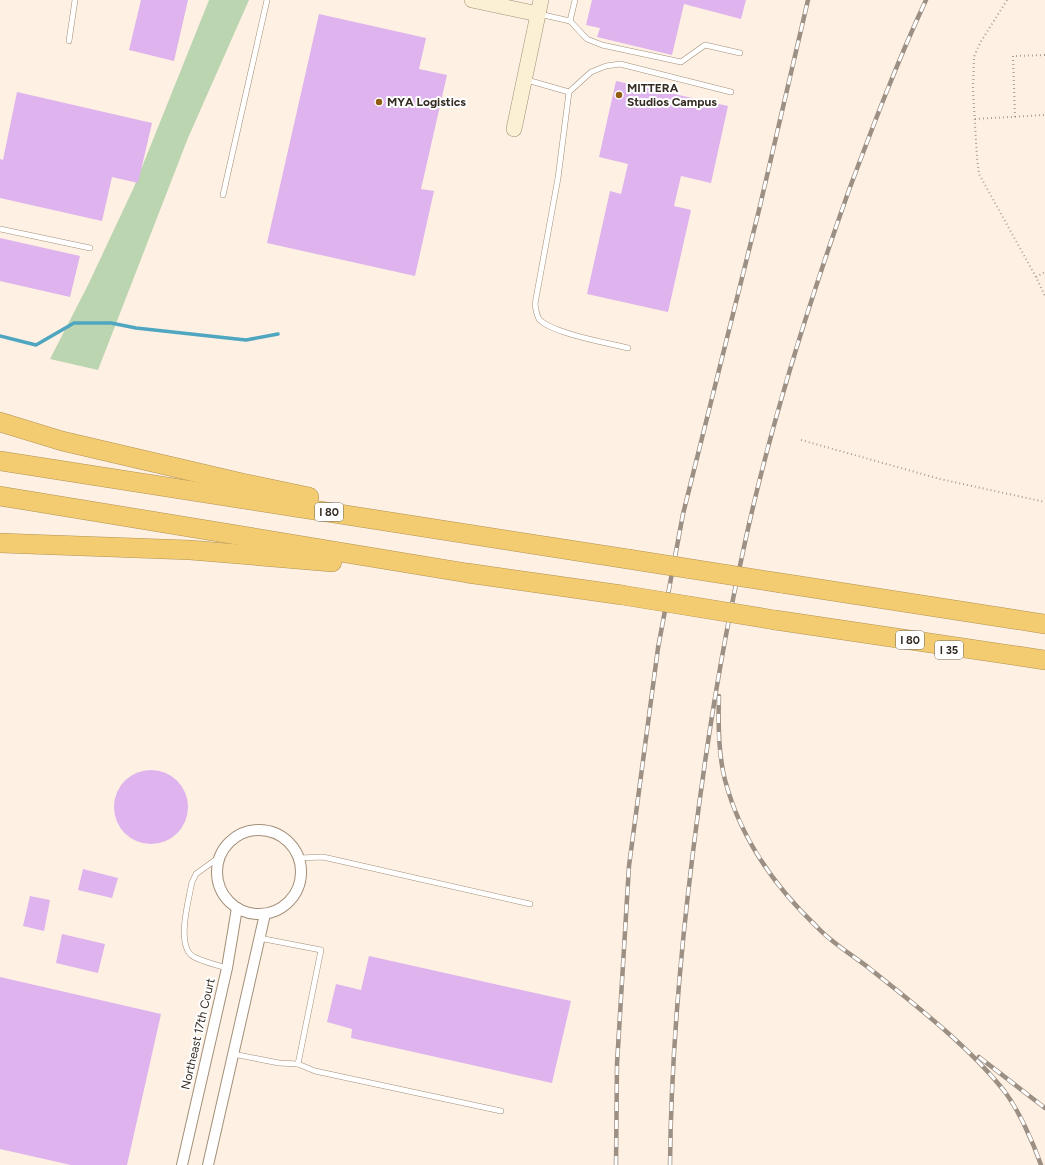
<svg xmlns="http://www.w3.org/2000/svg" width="1045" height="1165" font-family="Figtree,sans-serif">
<rect width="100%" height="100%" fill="#fef0e2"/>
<polygon fill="#bcd5b1" points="209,0 249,0 188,138 98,370 50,359 88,285 134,187"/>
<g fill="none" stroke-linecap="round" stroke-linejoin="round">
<polyline stroke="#4ea6c0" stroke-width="3.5" points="0,336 36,345 74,323 111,323 136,328 246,340 278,334"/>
</g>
<g fill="#deb3ee">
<polygon points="141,0 188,0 174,61 129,50"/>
<polygon points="592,0 746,0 741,19 684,4 672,55 597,37 600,28 586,25"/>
<polygon points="319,14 426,38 419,69 447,75 421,189 434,191 415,276 267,243"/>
<polygon points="616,81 728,106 711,183 681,176 674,206 691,210 668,312 587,294 610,191 621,194 628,164 599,157"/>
<polygon points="17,92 152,123 138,183 112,177 102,221 0,198 0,159 3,160"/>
<polygon points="0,238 80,256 70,297 0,281"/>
<circle cx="151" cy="807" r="37"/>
<polygon points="83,869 118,878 112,898 78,890"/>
<polygon points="30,896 50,900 44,931 23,926"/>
<polygon points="62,934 105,944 98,973 56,963"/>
<polygon points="369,956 571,1001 552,1083 351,1038 352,1029 327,1022 336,984 361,990"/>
<polygon points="0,977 161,1014 127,1165 71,1165 0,1149"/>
</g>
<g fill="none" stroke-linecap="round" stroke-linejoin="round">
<defs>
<g id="lane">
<polyline points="539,14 570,21 575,0"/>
<polyline points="570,21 587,39 602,45 681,62 705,45 740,53"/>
<polyline points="69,41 75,0"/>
<polyline points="527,80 569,92 591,72 606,66 620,64 731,92"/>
<path d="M569 92 558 178 535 304C536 309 536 314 539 319 551 333 608 343 628 348"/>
<polyline points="223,195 267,0"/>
<polyline points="0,229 90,248"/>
<path d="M218 858 196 874 192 882C189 899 175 947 194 957 204 962 216 965 227 968"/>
<polyline points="299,858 323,857 530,904"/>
<polyline points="233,1054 279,1063 298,1064 321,950 259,938"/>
<polyline points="298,1064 315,1071 501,1111"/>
</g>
<g id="street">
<circle cx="259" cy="872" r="42"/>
<polyline points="182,1165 227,968 237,908"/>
<polyline points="208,1165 265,914"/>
</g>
<g id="secondary">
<polyline points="472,0 538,14"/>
<polyline points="514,129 541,0"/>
</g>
<g id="highway">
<polyline points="0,422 62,441 242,483 309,497"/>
<polyline points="0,461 628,559"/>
<polyline points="0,496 467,573 622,595"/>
<polyline points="0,543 190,550 332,562"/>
<polyline points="781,583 1045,624"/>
<polyline points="775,620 1045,660"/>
</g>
</defs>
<use href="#lane" stroke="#a38f79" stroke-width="6"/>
<use href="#street" stroke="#a38f79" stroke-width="12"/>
<use href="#secondary" stroke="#a38f79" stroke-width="16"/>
<use href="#highway" stroke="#b09355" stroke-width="20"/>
<g stroke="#aa9f93" stroke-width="2" stroke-dasharray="1 3" stroke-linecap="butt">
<polyline points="1007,0 980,43 974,57 973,90 977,158 979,174 1036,277 1045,296"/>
<polyline points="1015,117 1013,56 1045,55"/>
<polyline points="975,119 1045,115"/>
<polyline points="1036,277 1045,272"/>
<polyline points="801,440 940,479 1045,502"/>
</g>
<use href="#lane" stroke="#fff" stroke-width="5"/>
<use href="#street" stroke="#fff" stroke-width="10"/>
<use href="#secondary" stroke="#fbefd4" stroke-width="15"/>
<use href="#highway" stroke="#f3cb71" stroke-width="19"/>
<defs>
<g id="rail">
<path d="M719 696C718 724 718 753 725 780 740 837 775 887 817 927 832 943 852 955 869 968 915 1005 969 1046 1005 1092 1019 1111 1033 1142 1041 1165"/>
<polyline points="979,1057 1045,1108"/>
<polyline points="616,1165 617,1064 629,866 658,648 683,514 759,210 808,0"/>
<path d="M670 1165C671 1060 680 956 693 852 705 754 720 657 741 561 767 435 806 311 849 190 873 126 897 62 926 0"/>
</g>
</defs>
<use href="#rail" stroke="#9c9084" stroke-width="4.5"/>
<use href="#rail" stroke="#fff" stroke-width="3" stroke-dasharray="9" stroke-linecap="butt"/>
<defs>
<g id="highway-bridge">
<polyline points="628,559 781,583"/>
<polyline points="622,595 775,620"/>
</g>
</defs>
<use href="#highway-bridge" stroke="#b09355" stroke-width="20" stroke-linecap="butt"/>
<use href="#highway-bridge" stroke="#f3cb71" stroke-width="19"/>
</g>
<g fill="#915d10" stroke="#fff" stroke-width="1.5">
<circle cx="619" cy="95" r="4"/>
<circle cx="379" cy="102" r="4"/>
</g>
<g text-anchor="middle" stroke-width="4" stroke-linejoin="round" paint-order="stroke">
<g fill="#fff" stroke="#716b64" stroke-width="1">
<rect x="315" y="503" width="28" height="18" rx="3"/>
<rect x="896" y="631" width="28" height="18" rx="3"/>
<rect x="935" y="641" width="28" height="18" rx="3"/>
</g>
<g font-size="11" font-weight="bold" fill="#342b22">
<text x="329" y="516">I 80</text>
<text x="910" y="644">I 80</text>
<text x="949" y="654">I 35</text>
</g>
<g font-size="12" font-weight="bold" fill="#342b22" stroke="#fff" text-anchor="start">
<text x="627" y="92">MITTERA<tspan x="627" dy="14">Studios Campus</tspan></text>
<text x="387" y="106">MYA Logistics</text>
</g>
<g font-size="12" fill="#342b22" stroke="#fff">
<text transform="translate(198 1034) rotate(-77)" y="4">Northeast 17th Court</text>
</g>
</g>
</svg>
